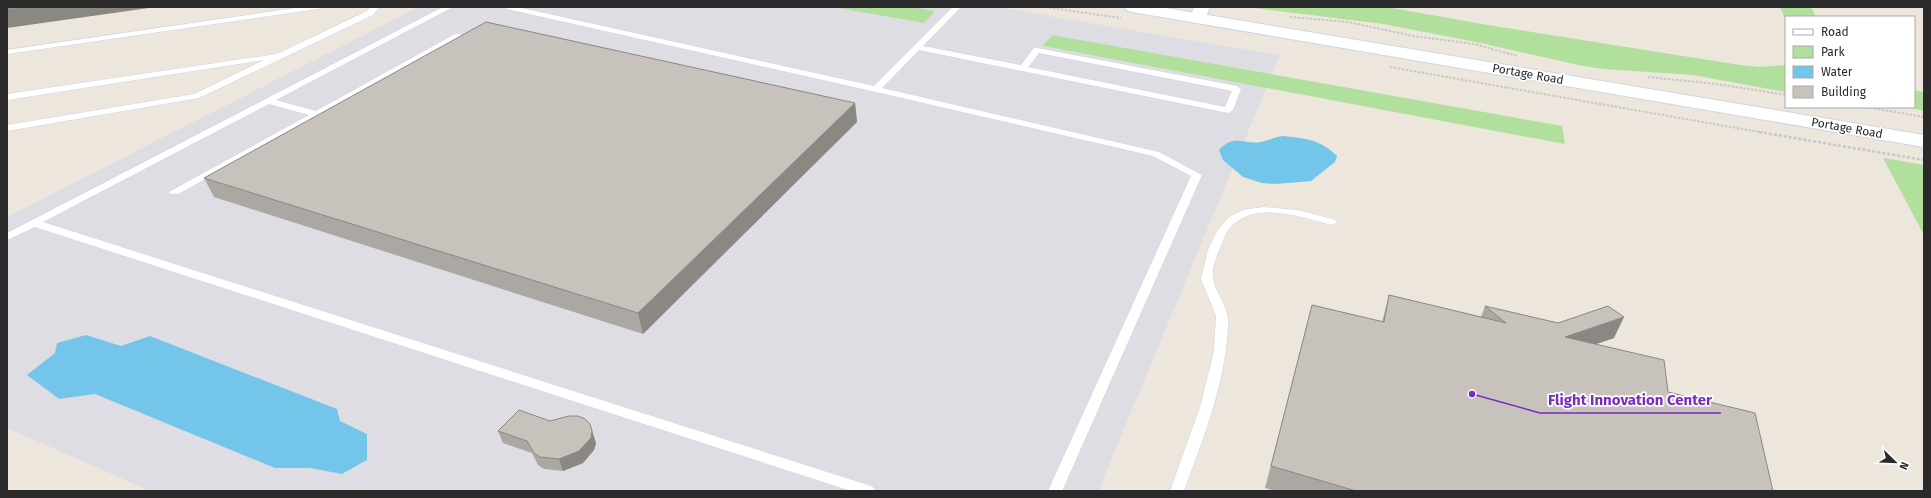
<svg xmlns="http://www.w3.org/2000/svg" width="1931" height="498" font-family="'Fira Sans',sans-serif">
<rect width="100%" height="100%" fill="#ece6dc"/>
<polygon fill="#dfdde4" points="419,7 996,7 1280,55 1098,491 150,491 7,428 7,217"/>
<g fill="#b0e09b">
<polygon points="833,7 911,7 935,11 924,23"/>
<polygon points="1246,7 1386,7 1488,25 1740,65 1761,67 1786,65 1786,92 1693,75 1604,69 1583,66 1476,42 1383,24"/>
<polygon points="1780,7 1811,7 1816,17 1786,17 1786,21"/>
<polygon points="1052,35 1562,126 1565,144 1043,46"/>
<polygon points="1914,90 1924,92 1924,111 1907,107 1914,107"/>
<polygon points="1884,158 1924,165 1924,235 1883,158"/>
</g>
<g fill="#73c6ea">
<path d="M1283 136C1304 138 1322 140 1337 156L1335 162 1311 181 1276 184 1262 183 1243 177 1223 160 1219 150C1234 133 1245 145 1261 142 1269 140 1275 137 1283 136Z"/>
<polygon points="86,335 121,346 150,336 337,409 340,421 367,434 367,460 342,474 310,468 275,468 95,394 59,399 27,375 55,353 57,343"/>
</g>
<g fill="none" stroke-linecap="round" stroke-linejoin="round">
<defs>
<g id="service">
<polygon points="302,7 322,7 318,9 7,54 7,50"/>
<polygon points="371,7 379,7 373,15 199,98 7,131 7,125 194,94 264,60 7,100 7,94 277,54 367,11"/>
<polygon points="443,7 453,7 276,100 316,111 455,34 461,34 461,38 178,194 170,194 169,192 309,115 269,104 43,222 868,485 873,487 875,491 851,491 35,227 7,240 7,233"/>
<path d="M503 7H517L874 86 953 7H961L923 46 1021 65 1034 48H1037L1237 86 1241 89 1233 110 1228 113 919 50 882 88 1159 152 1202 175 1062 491H1048L1191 176 1153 156 876 92 507 9ZM1039 53 1232 91 1225 107 1028 67Z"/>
<path d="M1263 207 1298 210 1336 220 1337 222 1332 225C1301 217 1250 198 1227 232 1224 236 1223 242 1221 246 1217 255 1211 269 1213 278 1214 286 1219 294 1222 301 1229 313 1229 325 1227 339 1222 392 1202 442 1184 491H1170L1200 407 1214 351 1216 316 1201 279 1208 250 1217 231 1229 217 1243 210Z"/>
</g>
<polygon id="minor" points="1194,7 1210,7 1204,21 1198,23 1192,21 1190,18"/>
<polygon id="secondary" points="1124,7 1160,7 1924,135 1924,147 1132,12 1127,10"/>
</defs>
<use href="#service" stroke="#d2d4e2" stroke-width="1"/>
<use href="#minor" stroke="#d2d4e2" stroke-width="2"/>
<use href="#secondary" stroke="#d2d4e2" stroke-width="2"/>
<g stroke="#c8c8c8" stroke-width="2" stroke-dasharray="2.5 1.5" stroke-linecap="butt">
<polyline points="1045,7 1121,18"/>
<polyline points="1290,17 1348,22 1413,36 1474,44 1517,56"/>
<polyline points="1390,67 1765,133"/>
<polyline points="1648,77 1717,84 1786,95"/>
<polyline points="1866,107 1924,117"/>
</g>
<polyline stroke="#c8c8c8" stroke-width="2.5" stroke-dasharray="3 2" stroke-linecap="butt" points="1759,132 1924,160"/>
<use href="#service" fill="#fff" fill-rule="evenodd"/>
<use href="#minor" fill="#fff" fill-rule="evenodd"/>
<use href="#secondary" fill="#fff" fill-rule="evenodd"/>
</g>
<g fill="#aba7a2">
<polygon points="855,103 857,122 643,334 214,197 204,178"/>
<polygon points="1389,295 1481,317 1485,306 1614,338 1596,344 1668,392 1773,491 1276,491 1265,488 1312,305 1382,322"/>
<polygon points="550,421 590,424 596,443 594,450 583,463 563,471 544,469 538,465 532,453 503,443 498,431"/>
</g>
<g fill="#8b8884">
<polygon points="25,7 156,7 7,28 7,9"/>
<polygon points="855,103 857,122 643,334 638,313"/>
<polygon points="1624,317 1614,338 1555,358 1565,337"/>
<polygon points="592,431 596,443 594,450 583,463 563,471 559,459"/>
</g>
<g fill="#c7c2bc" stroke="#8b8884">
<polygon points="7,7 25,7 7,9"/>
<polygon points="486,22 855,103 638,313 204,178"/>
<polygon points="1389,295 1506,323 1485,306 1558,323 1608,306 1624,317 1565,337 1664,360 1668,392 1755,413 1773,491 1356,491 1271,466 1312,305 1384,322"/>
<polygon points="519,410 550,421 569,416 578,416 585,419 590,424 592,431 591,438 579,451 559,459 540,457 534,453 527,441 498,431"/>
</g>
<g text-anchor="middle" stroke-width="3.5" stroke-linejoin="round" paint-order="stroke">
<g font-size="12" fill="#2a2a2a" stroke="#fff">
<text transform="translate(1528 74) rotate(10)" y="4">Portage Road</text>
<text transform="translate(1847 128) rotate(10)" y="4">Portage Road</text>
</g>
</g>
<path fill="none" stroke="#7b2cbf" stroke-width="1.5" d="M1472 394L1540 413H1721"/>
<circle fill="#7b2cbf" stroke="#fff" stroke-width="1.5" cx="1472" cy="394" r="4"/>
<g font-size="15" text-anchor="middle" font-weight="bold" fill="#7b2cbf" stroke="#fff" stroke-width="3.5" stroke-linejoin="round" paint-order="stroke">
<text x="1630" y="405">Flight Innovation Center</text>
</g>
<rect width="1931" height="498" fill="none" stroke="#2a2a2a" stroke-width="16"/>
<rect x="1785" y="16" width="130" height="92" fill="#ffffff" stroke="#aaaaaa"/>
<rect x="1793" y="29" width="20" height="6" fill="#ffffff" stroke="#aaaaaa"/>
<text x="1821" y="36" font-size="12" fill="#2a2a2a">Road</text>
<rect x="1793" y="46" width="20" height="12" fill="#b0e09b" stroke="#aaaaaa"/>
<text x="1821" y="56" font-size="12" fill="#2a2a2a">Park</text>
<rect x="1793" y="66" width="20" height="12" fill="#73c6ea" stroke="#aaaaaa"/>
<text x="1821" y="76" font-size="12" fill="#2a2a2a">Water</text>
<rect x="1793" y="86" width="20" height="12" fill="#c7c2bc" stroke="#aaaaaa"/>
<text x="1821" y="96" font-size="12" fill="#2a2a2a">Building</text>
<g transform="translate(1895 462) rotate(113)" stroke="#ffffff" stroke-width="3" paint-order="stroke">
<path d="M0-3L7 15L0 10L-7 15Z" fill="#2a2a2a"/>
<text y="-6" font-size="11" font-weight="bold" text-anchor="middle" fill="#2a2a2a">N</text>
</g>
</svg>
